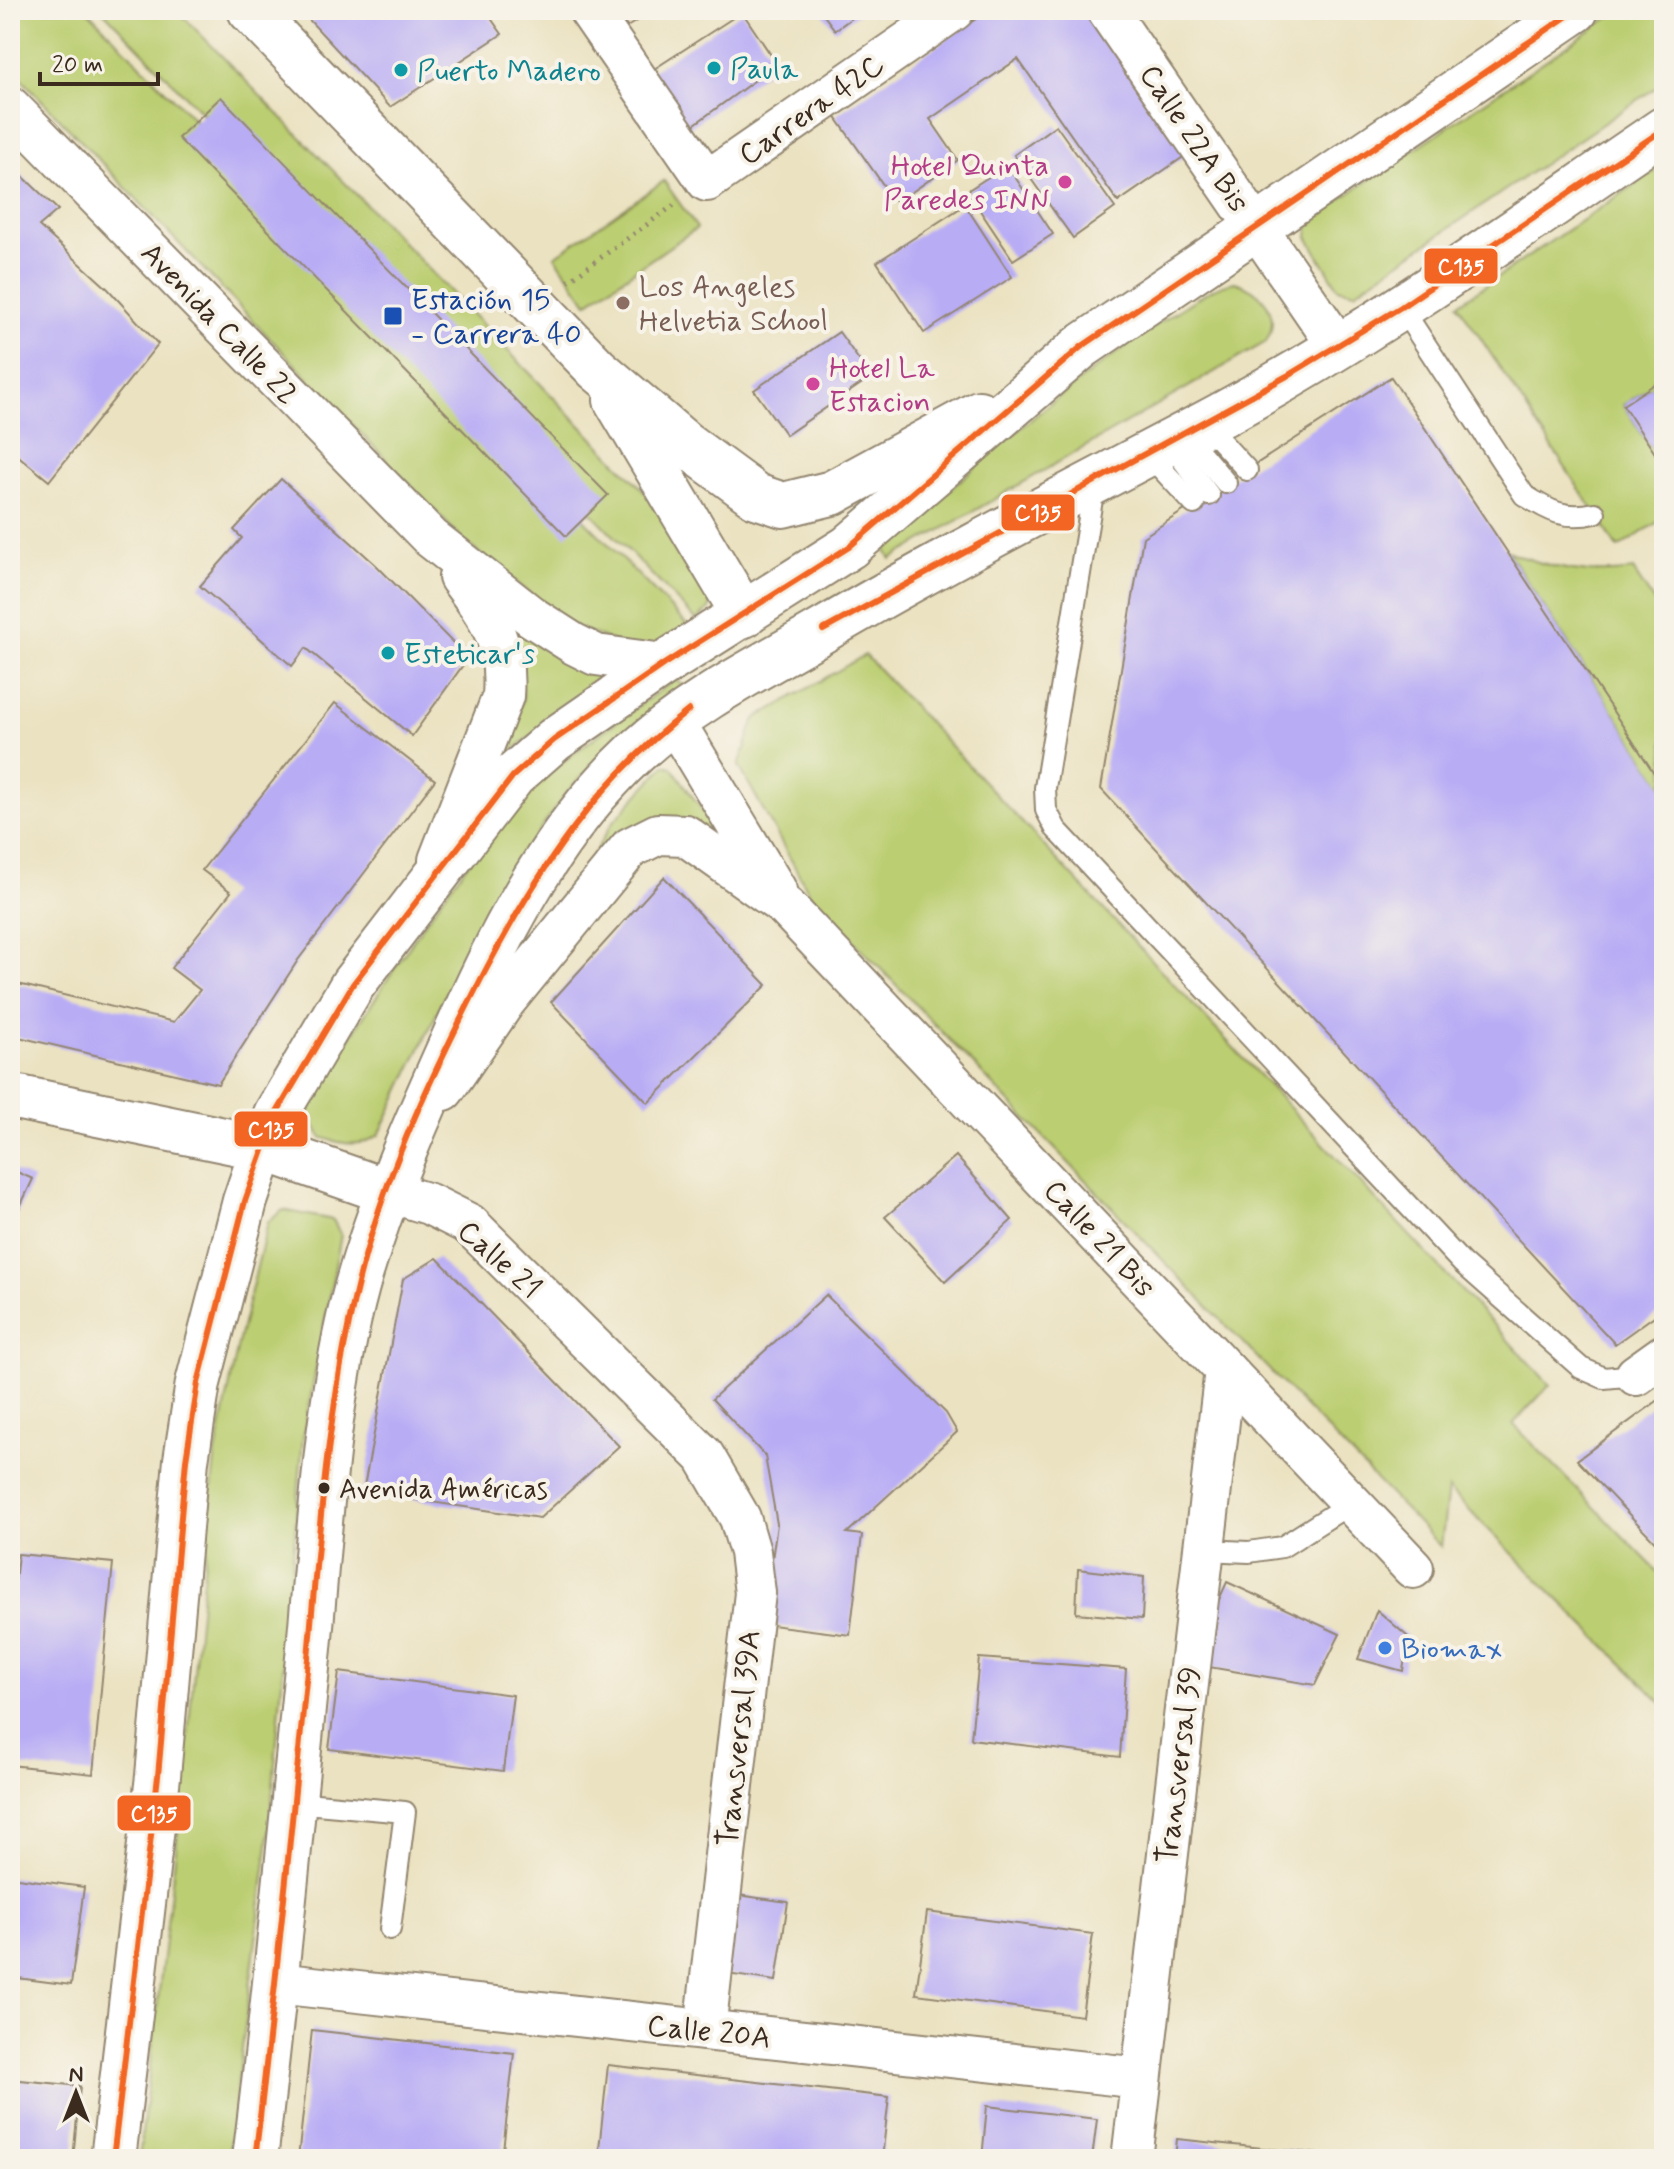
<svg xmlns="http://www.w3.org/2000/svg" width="1674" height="2169" font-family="Mynerve,sans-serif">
<rect width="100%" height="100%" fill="#f7f3e8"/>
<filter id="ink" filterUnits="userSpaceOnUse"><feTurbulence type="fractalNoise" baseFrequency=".0125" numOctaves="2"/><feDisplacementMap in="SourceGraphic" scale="16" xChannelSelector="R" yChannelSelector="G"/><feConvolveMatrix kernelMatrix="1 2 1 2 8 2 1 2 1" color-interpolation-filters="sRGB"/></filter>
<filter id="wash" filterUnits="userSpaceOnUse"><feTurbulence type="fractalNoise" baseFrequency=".006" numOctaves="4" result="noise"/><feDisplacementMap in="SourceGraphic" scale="32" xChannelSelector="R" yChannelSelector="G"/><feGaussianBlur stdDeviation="1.8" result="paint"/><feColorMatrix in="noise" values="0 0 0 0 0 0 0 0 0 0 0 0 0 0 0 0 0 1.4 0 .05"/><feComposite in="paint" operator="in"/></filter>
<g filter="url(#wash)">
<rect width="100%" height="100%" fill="#ebe2c1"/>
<g fill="#bbce71" stroke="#7b7c48" stroke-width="2">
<polygon points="10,10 87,10 687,625 648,654 572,626 465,542 10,67"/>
<polygon points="102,10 177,10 659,506 714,578 710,609 696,620"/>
<polygon points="1620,10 1664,10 1664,82 1355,292 1338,288 1308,237 1310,220"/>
<polygon points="1664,165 1664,378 1623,405 1664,467 1664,518 1618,548 1458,304"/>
<polygon points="664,181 697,228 587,303 555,256"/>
<path d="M1235 282C1263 291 1282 314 1266 342L891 559 885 549C974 466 1068 383 1170 316 1191 303 1211 286 1235 282Z"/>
<path d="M1507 551C1549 568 1588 577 1633 570L1664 617V788Z"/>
<polygon points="503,617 612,675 507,754 523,696 519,656"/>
<polygon points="865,655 1550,1385 1513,1424 1664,1578 1664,1705 1448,1489 1441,1547 812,898 739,766 755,719"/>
<path d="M676 679 683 686 629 729 566 793 528 847 474 935 379 1135C360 1148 341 1144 321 1137L309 1116 310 1101C374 1002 435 896 514 808 559 758 622 719 676 679Z"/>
<polygon points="665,765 672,767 742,867 674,825 550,926 613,822"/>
<polygon points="283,1210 333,1220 341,1235 303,1438 268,1845 228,2159 139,2159 180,1815 215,1458 238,1344 268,1222"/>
</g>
<g id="blocks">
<g fill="#b8acf5">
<polygon points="300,10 485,10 502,34 390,107"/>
<polygon points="616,10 654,10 627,27"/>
<polygon points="820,10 863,10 835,30"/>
<polygon points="989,10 1089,10 1189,153 1118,202 1018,59 930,119 958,160 896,203 835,116"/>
<polygon points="742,12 777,64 688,129 651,71"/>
<polygon points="221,97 608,495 566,536 178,138"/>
<polygon points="1056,125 1115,208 1073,238 1014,155"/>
<polygon points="10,164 58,210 39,226 108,289 158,344 49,481 10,449"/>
<polygon points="1007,165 1053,234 1013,260 967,191"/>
<polygon points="965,205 1012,277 924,333 877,262"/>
<polygon points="839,332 871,377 786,435 754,390"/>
<polygon points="1391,377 1664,788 1664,1309 1615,1344 1101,789 1143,537"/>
<polygon points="1664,378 1664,467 1623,405"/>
<polygon points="281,479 376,565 468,658 412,736 306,648 292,666 200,586 242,538 234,530"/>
<polygon points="335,703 435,780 298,960 218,1084 10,1035 10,982 174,1022 200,990 171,968 231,892 202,870"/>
<polygon points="664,877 767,985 648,1103 551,1002"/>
<polygon points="956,1156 1012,1220 945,1282 885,1217"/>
<polygon points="10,1169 33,1179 10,1228"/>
<polygon points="437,1258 619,1446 540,1518 363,1492 403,1279"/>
<polygon points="826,1295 946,1413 957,1432 847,1533 862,1535 850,1635 763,1624 777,1524 765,1456 712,1399"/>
<polygon points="1664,1396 1664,1551 1577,1460"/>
<polygon points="18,1554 113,1563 93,1774 10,1765 10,1630"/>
<polygon points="1078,1569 1144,1577 1142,1619 1076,1613"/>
<polygon points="1227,1582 1340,1634 1315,1685 1203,1666 1213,1613"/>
<polygon points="1377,1610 1408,1637 1403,1671 1358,1659"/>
<polygon points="979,1658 1126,1669 1120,1757 971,1739"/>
<polygon points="339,1672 513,1695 503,1771 329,1749"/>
<polygon points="10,1877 84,1887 71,1985 10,1977"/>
<polygon points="738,1895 788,1902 776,1981 726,1974"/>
<polygon points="927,1912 1093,1934 1082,2016 916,1994"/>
<polygon points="312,2030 514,2053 502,2159 298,2159"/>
<polygon points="608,2065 889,2097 882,2159 598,2159"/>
<polygon points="10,2079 80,2086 73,2159 10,2159"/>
<polygon points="987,2106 1097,2119 1092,2159 982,2159"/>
<polygon points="1177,2139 1347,2157 1347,2159 1175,2159"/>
</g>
</g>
</g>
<g filter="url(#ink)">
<use href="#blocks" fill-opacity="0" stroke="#938670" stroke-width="2"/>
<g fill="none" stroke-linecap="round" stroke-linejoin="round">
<defs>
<g id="lane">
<path d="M1401 307 1524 495C1549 511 1565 520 1595 513"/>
<polyline points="1205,424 1247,470"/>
<polyline points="1185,434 1226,483"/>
<polyline points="1169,442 1209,495"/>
<polyline points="1148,454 1194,504"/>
<polyline points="1095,481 1045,788 1046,810 1056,829 1462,1263 1581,1368 1604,1378 1636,1375"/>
<polyline points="1203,1550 1249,1552 1282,1547 1351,1503"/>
<polyline points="294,1802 405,1812 390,1929"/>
</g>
<g id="street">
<polyline points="589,10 707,181 954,10"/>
<polyline points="1107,10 1338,346"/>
<polyline points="10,107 431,538 532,617 574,644 596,655 664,664"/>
<polyline points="674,721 776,890"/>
<path d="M439 860 503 696C507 641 490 619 459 577"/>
<polyline points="444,1090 506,1000 630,848 658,834 685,835 786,907 1413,1568"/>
<polyline points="386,1191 429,1204 469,1224 704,1456 740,1518 750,1552 755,1593 705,2030"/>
<polyline points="1636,1375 1664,1355"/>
<polyline points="276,1983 1141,2078"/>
<polyline points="1132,2159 1225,1370"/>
</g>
<g id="secondary">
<polyline points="250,10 597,369 684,443 756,496 783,505 832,493 979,413"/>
<polyline points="616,400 744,615"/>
<polyline points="10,1096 263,1148 386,1191"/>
<polyline points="113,2159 158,1776 186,1460 198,1383 245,1201 263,1148 276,1114 353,984 513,776 554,740 664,664 849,547 1081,347 1576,10"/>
<path d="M255 2159C276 1989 292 1819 309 1648 320 1531 326 1400 357 1286 383 1194 422 1109 461 1022 504 925 557 825 636 752 690 703 755 670 817 634 941 561 1070 495 1197 428 1361 342 1512 232 1664 129"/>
</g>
</defs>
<use href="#lane" stroke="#938670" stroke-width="24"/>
<use href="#street" stroke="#938670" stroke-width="44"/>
<use href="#secondary" stroke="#938670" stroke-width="48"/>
<polyline stroke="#938670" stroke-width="5" stroke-dasharray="2 6" stroke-linecap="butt" points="568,281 677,203"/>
<use href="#lane" stroke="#fff" stroke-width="20"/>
<use href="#street" stroke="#fff" stroke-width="40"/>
<use href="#secondary" stroke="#fff" stroke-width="44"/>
<defs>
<g id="bus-1">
<polyline points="823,630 1287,376 1401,307 1664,129"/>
<polyline points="113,2159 158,1776 186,1460 198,1383 245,1201 276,1114 353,984 513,776 554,740 664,664 849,547 1081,347 1576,10"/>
<path d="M255 2159C275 1996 291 1833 307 1670 319 1533 328 1393 364 1260 390 1162 435 1069 481 979 535 875 595 782 689 710"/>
</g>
</defs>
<use href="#bus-1" stroke="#f7f3e8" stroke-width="12"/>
<use href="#bus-1" stroke="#f26522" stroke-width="6"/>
</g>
</g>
<g fill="#0f9aa8" stroke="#f7f3e8" stroke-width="3">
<circle cx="714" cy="68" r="8"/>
<circle cx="401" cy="70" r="8"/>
<circle cx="388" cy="653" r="8"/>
</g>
<g fill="#d1479c" stroke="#f7f3e8" stroke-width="3">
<circle cx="1065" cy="182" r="8"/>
<circle cx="813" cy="384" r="8"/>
</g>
<circle fill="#8d6e63" stroke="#f7f3e8" stroke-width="3" cx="623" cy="303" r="8"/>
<rect fill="#1a4fb4" stroke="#f7f3e8" stroke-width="3" x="383" y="306" width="20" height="20" rx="4"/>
<circle fill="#3b2a1e" stroke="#f7f3e8" stroke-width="3" cx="324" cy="1488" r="7"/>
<circle fill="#3f7fe0" stroke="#f7f3e8" stroke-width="3" cx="1385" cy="1648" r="8"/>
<g text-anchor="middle" stroke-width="8" stroke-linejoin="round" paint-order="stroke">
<g font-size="28" fill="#3b2a1e" stroke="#f7f3e8" text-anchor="start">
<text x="339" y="1498">Avenida Américas</text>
</g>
<g font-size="30" fill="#0d838f" stroke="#f7f3e8" text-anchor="start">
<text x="730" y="78">Paula</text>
<text x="417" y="80">Puerto Madero</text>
<text x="404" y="663">Esteticar's</text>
</g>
<g font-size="30" fill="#3b2a1e" stroke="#f7f3e8">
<text transform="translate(811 109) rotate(-35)" y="10">Carrera 42C</text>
<text transform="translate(1195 138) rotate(56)" y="10">Calle 22A Bis</text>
<text transform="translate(220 323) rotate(46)" y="10">Avenida Calle 22</text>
<text transform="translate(1100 1238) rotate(47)" y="10">Calle 21 Bis</text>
<text transform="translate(500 1259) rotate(42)" y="10">Calle 21</text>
<text transform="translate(738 1738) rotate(-84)" y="10">Transversal 39A</text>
<text transform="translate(1178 1765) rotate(-83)" y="10">Transversal 39</text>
<text transform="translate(709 2031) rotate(6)" y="10">Calle 20A</text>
</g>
<g font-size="30" fill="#b23c85" stroke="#f7f3e8" text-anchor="end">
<text x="1049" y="175">Hotel Quinta<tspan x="1049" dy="34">Paredes INN</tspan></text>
<text x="829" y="377" text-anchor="start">Hotel La<tspan x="829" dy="34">Estacion</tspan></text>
</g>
<g font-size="30" fill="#785e54" stroke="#f7f3e8" text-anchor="start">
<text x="639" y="296">Los Angeles<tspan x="639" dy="34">Helvetia School</tspan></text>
</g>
<g font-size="30" fill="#164399" stroke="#f7f3e8" text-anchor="start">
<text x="411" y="309">Estación 15<tspan x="411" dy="34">- Carrera 40</tspan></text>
</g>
<g font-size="30" fill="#366cbe" stroke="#f7f3e8" text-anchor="start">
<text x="1401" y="1658">Biomax</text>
</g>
</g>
<g stroke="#f7f3e8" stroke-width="3">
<rect x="1423" y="247" width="76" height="38" rx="8" fill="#f26522"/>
<rect x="1000" y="493" width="76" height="39" rx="8" fill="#f26522"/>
<rect x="233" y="1110" width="76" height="38" rx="8" fill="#f26522"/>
<rect x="116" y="1794" width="76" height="38" rx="8" fill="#f26522"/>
</g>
<g font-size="22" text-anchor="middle" font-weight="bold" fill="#fff">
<text x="1461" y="274">C135</text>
<text x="1038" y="520">C135</text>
<text x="271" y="1137">C135</text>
<text x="154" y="1821">C135</text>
</g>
<rect width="1674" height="2169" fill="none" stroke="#f7f3e8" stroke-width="40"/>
<g transform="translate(76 2093)" stroke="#f7f3e8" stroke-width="6" paint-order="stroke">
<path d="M0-6L14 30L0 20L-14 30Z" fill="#3b2a1e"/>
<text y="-12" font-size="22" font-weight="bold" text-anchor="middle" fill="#3b2a1e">N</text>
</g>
<path d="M40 72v12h118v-12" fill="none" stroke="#3b2a1e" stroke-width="4"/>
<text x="52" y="72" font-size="24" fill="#3b2a1e" stroke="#f7f3e8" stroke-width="6" paint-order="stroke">20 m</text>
</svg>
